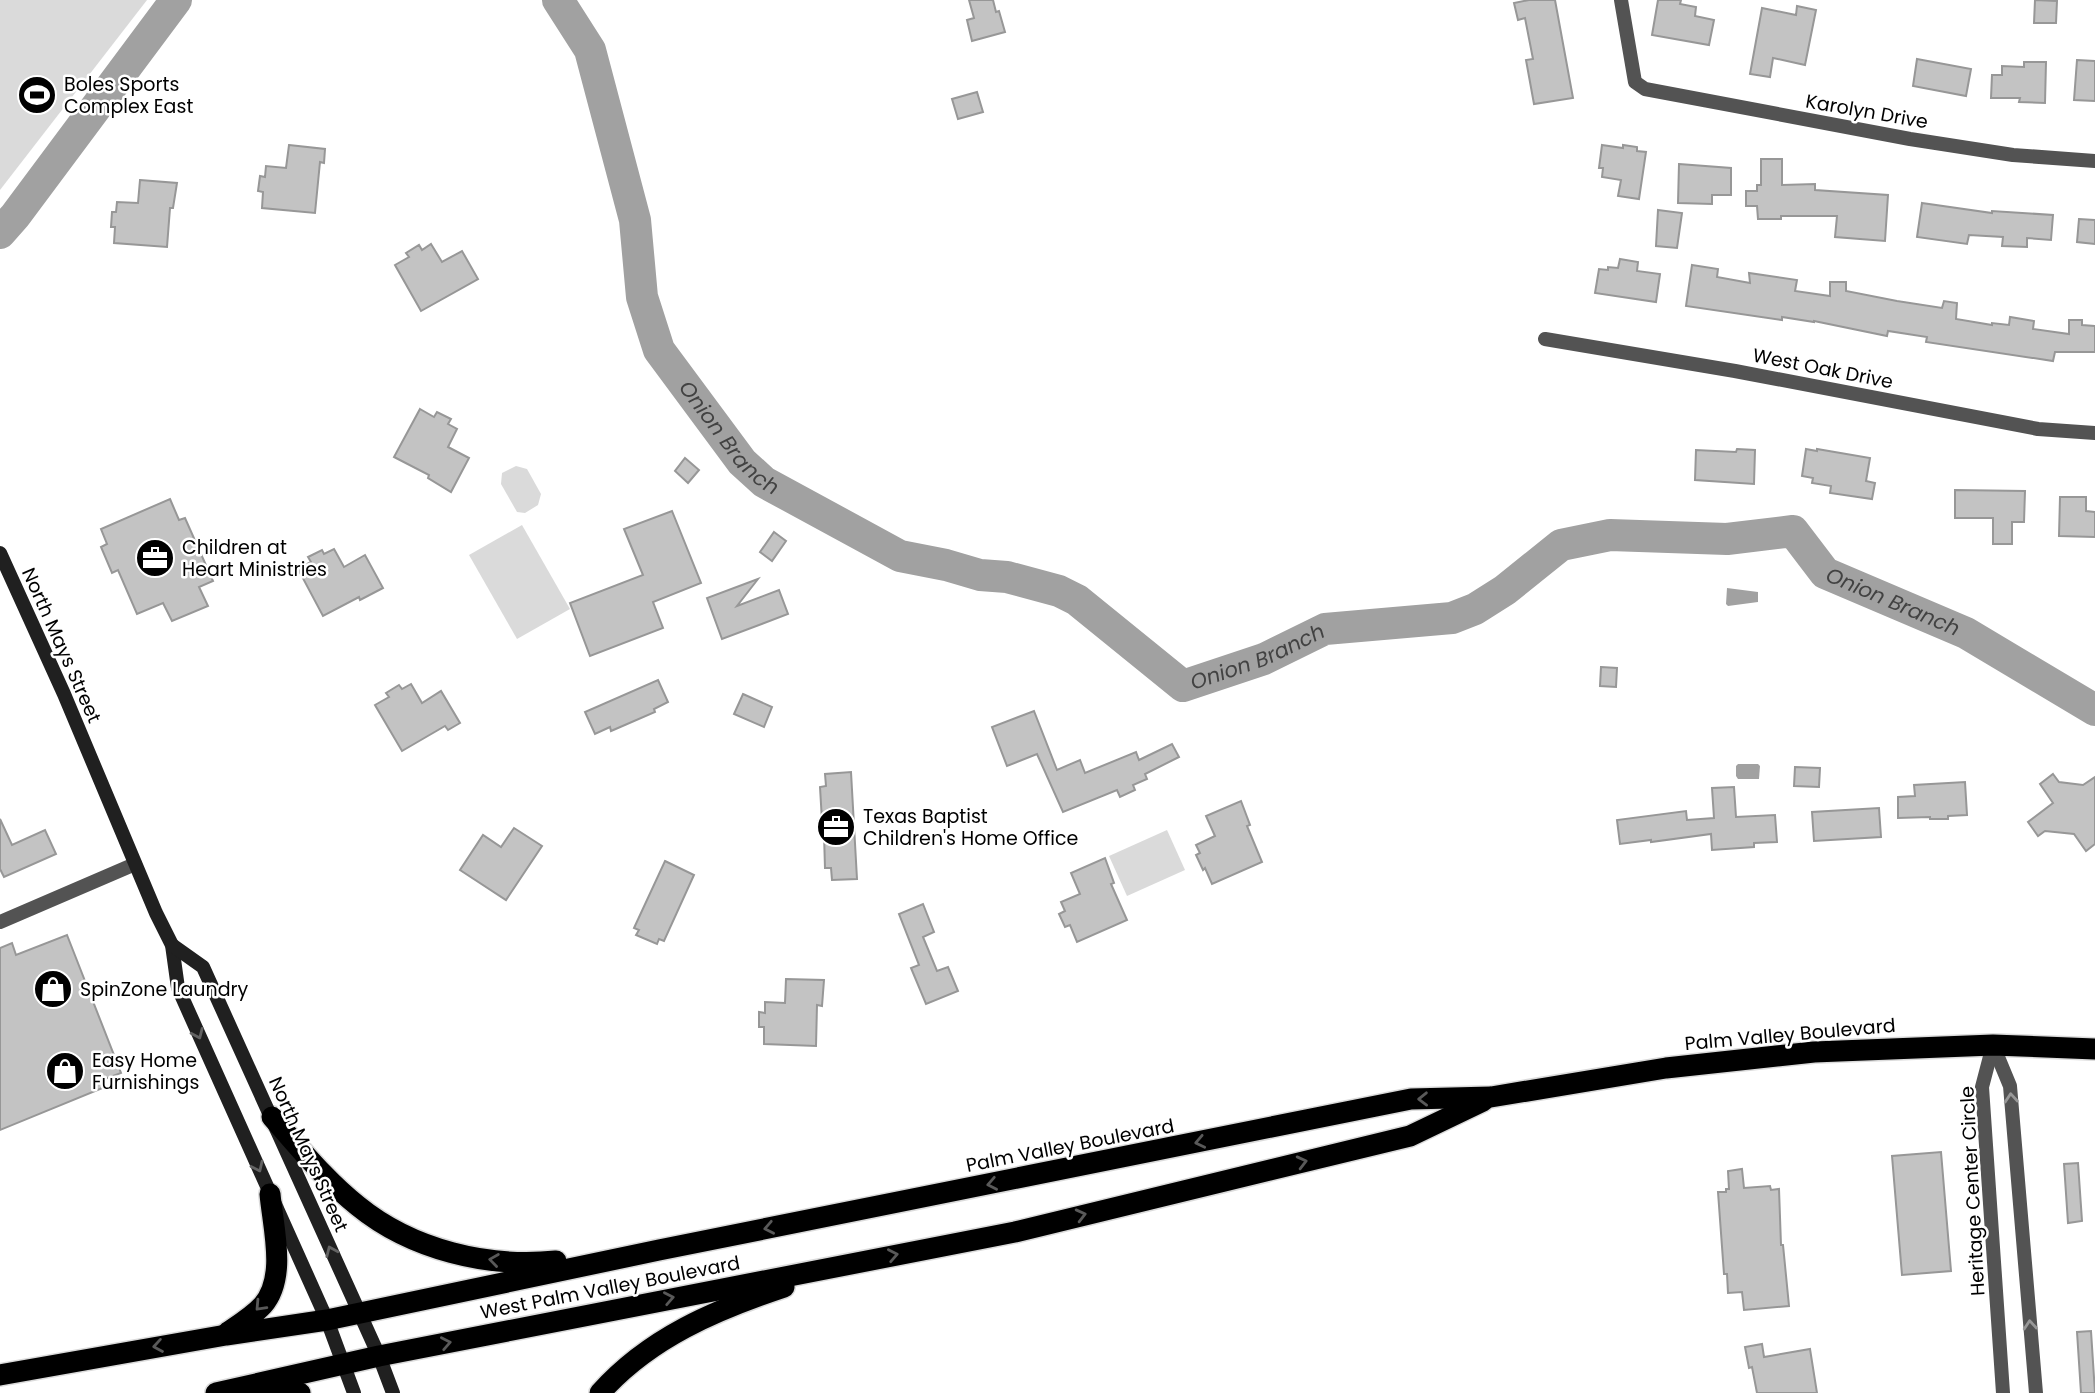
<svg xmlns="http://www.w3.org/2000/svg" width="2095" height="1393" font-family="Poppins,sans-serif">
<rect width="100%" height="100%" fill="#fff"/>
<g fill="#dadada">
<polygon points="0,0 147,0 0,190"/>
<polygon points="516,466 527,469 541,494 538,505 525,513 517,512 501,484 502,473"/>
<polygon points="522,525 570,609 517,639 469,555"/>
<polygon points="1167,830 1185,870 1127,896 1109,856"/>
</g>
<g fill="#a1a1a1">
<polygon points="1727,588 1758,592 1758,602 1728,606 1726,604"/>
<polygon points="1738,764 1758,764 1760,766 1759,779 1738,779 1736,776 1736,766"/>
</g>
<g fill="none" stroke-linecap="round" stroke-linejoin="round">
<g stroke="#a1a1a1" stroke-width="32">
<path id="s1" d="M558 0 590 50 635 220 642 297 659 350 742 462 764 482 900 556 946 565 980 575 1007 577 1059 591 1077 600 1183 686 1264 659 1325 629 1452 618 1475 609 1505 590 1561 545 1610 535 1727 539 1793 531 1825 573 1966 633 2095 710"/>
<polyline points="0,233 15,216 176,0"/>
</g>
</g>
<g fill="#c3c3c3" stroke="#979797" stroke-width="2">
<polygon points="969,0 993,0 996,12 999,11 1005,32 972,41 967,20 974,18"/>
<polygon points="1529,0 1555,0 1573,98 1534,104 1526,60 1533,59 1525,18 1518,20 1514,3"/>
<polygon points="1658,0 1681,0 1680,4 1696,7 1695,16 1714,20 1709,45 1652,35"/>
<polygon points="2035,0 2057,1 2056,23 2034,23"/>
<polygon points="1797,6 1816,10 1805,65 1773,58 1770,77 1750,74 1762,8 1796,15"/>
<polygon points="1917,59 1971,69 1966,96 1913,86"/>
<polygon points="2077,60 2095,61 2095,101 2074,100"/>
<polygon points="2024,62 2046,62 2045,103 2019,102 2020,98 1991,98 1992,75 2002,75 2002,66 2024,67"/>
<polygon points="977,92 983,112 958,119 952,99"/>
<polygon points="289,145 325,149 324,163 320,162 315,213 262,208 263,192 258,191 260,176 265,177 266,166 286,168"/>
<polygon points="1602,145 1623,148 1623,145 1637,147 1637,151 1646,152 1639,199 1618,196 1621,180 1602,177 1603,168 1599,168"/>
<polygon points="1761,159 1782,159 1782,185 1815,184 1815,190 1888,195 1885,241 1835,237 1837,216 1781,216 1781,219 1758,219 1757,206 1746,206 1746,191 1757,191 1757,185 1761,185"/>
<polygon points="1679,164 1731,168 1731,195 1712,195 1712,204 1678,203"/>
<polygon points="140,180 177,183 173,208 170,208 167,247 114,243 115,227 111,227 112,212 116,212 117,202 138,203"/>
<polygon points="1922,203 1992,213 1992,211 2053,215 2051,240 2027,238 2027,247 2002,246 2003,237 1969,235 1967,244 1917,237"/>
<polygon points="1658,210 1682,213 1677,248 1656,246"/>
<polygon points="2079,219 2095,220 2095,244 2077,242"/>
<polygon points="431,244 442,262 462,251 478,279 421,311 395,265 409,257 406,253 419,245 422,250"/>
<polygon points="1620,259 1638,262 1637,271 1660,274 1656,302 1595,293 1599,269 1608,270 1608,267 1618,268"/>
<polygon points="1692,265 1718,269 1717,277 1750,283 1749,273 1797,280 1795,291 1830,296 1830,282 1846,282 1846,291 1897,301 1942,308 1944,301 1957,303 1956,319 1992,325 1992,323 2009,325 2010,317 2034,321 2033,329 2069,334 2069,320 2082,320 2082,325 2095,326 2095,352 2055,352 2053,361 1926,342 1927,337 1888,331 1887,336 1814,321 1814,322 1782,317 1782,320 1686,306"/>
<polygon points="420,409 434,417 437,412 451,419 448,424 457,429 448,447 469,458 451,492 428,478 429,475 394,457"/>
<polygon points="1737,449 1755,450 1754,484 1695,480 1696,450 1736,452"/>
<polygon points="1806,449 1817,451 1817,449 1870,458 1866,481 1875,483 1872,499 1830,493 1831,486 1812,483 1813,478 1802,476"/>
<polygon points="685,458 699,470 688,483 675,471"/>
<polygon points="1955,490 2025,491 2024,522 2012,522 2012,544 1993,544 1993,518 1955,518"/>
<polygon points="2060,497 2086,497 2086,511 2095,512 2095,537 2059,536"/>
<polygon points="170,499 179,520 185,518 213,581 199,587 208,606 172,621 163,603 137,614 118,570 112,573 101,547 107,544 101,529"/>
<polygon points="672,511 701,583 653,602 663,628 590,656 570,603 643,575 624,529"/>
<polygon points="774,532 786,541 772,561 760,552"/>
<polygon points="334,549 344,567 365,555 383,588 360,600 359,597 323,616 298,569 311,562 308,557 322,550 324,554"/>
<polygon points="758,579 737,606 779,590 788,614 722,639 707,598"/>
<polygon points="1601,667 1617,668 1616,687 1600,686"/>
<polygon points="658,680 668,702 654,709 655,712 611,731 610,727 595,734 585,712"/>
<polygon points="411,684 422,703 441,691 460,723 448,730 445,726 402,751 375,705 389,697 386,693 399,685 402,689"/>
<polygon points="743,694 772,707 764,727 734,714"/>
<polygon points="1034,711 1057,770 1080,760 1085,773 1136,752 1139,760 1172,744 1179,757 1145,774 1147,779 1133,785 1135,790 1120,797 1117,790 1063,812 1037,754 1007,766 992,727"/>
<polygon points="1795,767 1820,768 1819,787 1794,786"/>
<polygon points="851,772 857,879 832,880 831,868 825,868 824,834 819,834 818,821 822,821 820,787 826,786 825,774"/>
<polygon points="2053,774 2059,782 2083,785 2095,777 2095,844 2086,851 2074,834 2045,831 2038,836 2028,822 2053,803 2040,784"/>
<polygon points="1965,782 1967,815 1948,816 1948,819 1930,819 1930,817 1898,818 1898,797 1915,796 1914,785"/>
<polygon points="1734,787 1736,817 1775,815 1777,842 1754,843 1754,847 1712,850 1711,834 1651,842 1651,840 1620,844 1617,820 1686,811 1687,820 1714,818 1712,788"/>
<polygon points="1241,801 1250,825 1247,826 1262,862 1212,884 1205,868 1203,870 1196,855 1200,853 1196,845 1215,836 1206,816"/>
<polygon points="1879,808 1881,837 1814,841 1812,812"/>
<polygon points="0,819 12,845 45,830 56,854 4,877 0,869"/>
<polygon points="514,828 542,846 506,900 460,870 483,835 501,847"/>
<polygon points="1105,858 1114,883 1111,884 1127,920 1077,942 1070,925 1065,927 1059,914 1065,911 1061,902 1080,894 1071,873"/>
<polygon points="665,861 694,875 664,941 659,939 657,944 636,935 639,930 634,928"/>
<polygon points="923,904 934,932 923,937 937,971 948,967 958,991 926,1004 911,968 919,965 899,914"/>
<polygon points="67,935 121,1073 102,1080 105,1087 0,1130 0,948 12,943 16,955"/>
<polygon points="786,979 824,980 822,1006 817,1005 816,1046 764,1044 764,1027 759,1027 759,1012 765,1013 765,1002 785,1003"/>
<polygon points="1941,1152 1951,1271 1902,1275 1892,1156"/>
<polygon points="2078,1163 2082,1221 2068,1223 2064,1164"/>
<polygon points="1742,1169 1744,1188 1770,1186 1771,1190 1779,1189 1781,1245 1783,1245 1789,1306 1744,1310 1742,1292 1728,1293 1727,1274 1724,1274 1718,1192 1726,1192 1726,1189 1729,1189 1728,1171"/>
<polygon points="2091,1331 2095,1393 2081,1393 2077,1332"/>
<polygon points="1762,1344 1764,1357 1810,1349 1817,1393 1757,1393 1752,1367 1749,1368 1745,1347"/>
</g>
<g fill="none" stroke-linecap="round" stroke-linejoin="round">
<defs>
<g id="highway">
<path d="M272 1117C299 1147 325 1180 358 1206 412 1250 488 1268 556 1261"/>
<path d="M228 1332C240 1324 253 1316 263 1305 287 1277 273 1228 270 1194"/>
<polyline points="0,1375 226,1335 327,1320 659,1250 1411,1099 1491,1097 1666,1068 1814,1052 1993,1045 2095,1049"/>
<polyline points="262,1392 289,1391 300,1393"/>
<polyline points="216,1393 379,1356 1015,1232 1410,1136 1483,1101"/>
<path d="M600 1393C649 1338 715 1310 784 1287"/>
</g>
</defs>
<use href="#highway" stroke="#dbdbdb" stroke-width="24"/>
<g stroke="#535353" stroke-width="14">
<polyline points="1621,0 1635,82 1645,89 1910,139 2013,155 2095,161"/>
<polyline points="1545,339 1735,371 2038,429 2095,433"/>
<polyline points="0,922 135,864"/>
<polyline points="1993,1045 2010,1086 2036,1393"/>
<polyline points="1993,1045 1982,1087 2003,1393"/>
</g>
<g stroke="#202020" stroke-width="14">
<polyline points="0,553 64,694 156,913 172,945 178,988 327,1320 354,1393"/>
<polyline points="172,945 203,967 379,1356 393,1393"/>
</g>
<use href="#highway" stroke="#000" stroke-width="21"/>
</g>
<defs><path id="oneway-chevron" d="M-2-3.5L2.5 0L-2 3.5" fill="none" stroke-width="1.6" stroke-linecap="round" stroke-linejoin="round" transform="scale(1.75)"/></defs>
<g stroke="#636363">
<use href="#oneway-chevron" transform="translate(198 1034) rotate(66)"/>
<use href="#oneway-chevron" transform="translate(258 1167) rotate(65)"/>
<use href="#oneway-chevron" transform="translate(331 1251) rotate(-114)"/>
</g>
<g stroke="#989898">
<use href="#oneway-chevron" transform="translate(2011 1098) rotate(-95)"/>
<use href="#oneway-chevron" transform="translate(2030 1325) rotate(-95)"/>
</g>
<g stroke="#595959">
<use href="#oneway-chevron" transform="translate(1423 1099) rotate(179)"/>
<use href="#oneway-chevron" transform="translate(1200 1142) rotate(168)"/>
<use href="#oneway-chevron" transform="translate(1302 1162) rotate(-14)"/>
<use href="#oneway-chevron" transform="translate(992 1184) rotate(169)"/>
<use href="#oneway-chevron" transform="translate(1081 1215) rotate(-14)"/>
<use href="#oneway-chevron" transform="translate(769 1228) rotate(169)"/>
<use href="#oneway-chevron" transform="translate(893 1255) rotate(-11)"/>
<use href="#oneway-chevron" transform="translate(494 1260) rotate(-172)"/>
<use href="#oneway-chevron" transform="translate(669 1298) rotate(-11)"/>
<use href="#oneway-chevron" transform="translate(260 1306) rotate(133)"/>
<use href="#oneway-chevron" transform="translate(446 1343) rotate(-11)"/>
<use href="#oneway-chevron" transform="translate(158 1346) rotate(170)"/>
</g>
<defs>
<symbol id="stadium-disc" viewBox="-11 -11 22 22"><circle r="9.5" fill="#000" stroke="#fff"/><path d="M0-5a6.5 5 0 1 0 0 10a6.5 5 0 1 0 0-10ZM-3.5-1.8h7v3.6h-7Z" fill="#fff"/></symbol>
<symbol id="office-disc" viewBox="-11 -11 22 22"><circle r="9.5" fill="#000" stroke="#fff"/><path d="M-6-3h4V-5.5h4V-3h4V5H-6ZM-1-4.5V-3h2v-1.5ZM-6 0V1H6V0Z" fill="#fff"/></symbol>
<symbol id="shop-disc" viewBox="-11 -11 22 22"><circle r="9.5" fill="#000" stroke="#fff"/><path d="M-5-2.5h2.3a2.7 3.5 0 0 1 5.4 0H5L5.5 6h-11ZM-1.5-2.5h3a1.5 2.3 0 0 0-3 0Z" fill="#fff"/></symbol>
</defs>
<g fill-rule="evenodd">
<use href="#stadium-disc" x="15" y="73" width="44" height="44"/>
<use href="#office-disc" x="133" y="536" width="44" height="44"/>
<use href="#office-disc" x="814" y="805" width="44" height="44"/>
<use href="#shop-disc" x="31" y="967" width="44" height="44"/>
<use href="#shop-disc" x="43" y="1049" width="44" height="44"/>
</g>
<g text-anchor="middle" stroke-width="5" stroke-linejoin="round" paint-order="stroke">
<g font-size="19" fill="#000" stroke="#fff" text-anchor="start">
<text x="64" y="91">Boles Sports<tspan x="64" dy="22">Complex East</tspan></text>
<text x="182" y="554">Children at<tspan x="182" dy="22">Heart Ministries</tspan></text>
<text x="863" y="823">Texas Baptist<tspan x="863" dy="22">Children's Home Office</tspan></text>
<text x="80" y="996">SpinZone Laundry</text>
<text x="92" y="1067">Easy Home<tspan x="92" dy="22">Furnishings</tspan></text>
</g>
<g font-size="19" fill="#000" stroke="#fff">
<text transform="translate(1867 111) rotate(10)" y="7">Karolyn Drive</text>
<text transform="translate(1823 368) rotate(11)" y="7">West Oak Drive</text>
<text transform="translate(62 645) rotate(66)" y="7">North Mays Street</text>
<text transform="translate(1790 1034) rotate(-5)" y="7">Palm Valley Boulevard</text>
<text transform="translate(1070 1145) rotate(-11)" y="7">Palm Valley Boulevard</text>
<text transform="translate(309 1154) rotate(66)" y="7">North Mays Street</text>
<text transform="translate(1972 1191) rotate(-93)" y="7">Heritage Center Circle</text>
<text transform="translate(610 1287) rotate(-11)" y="7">West Palm Valley Boulevard</text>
</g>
<g font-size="21" font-style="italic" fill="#424242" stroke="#fff">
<text dy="7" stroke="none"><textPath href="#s1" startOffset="481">Onion Branch</textPath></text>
<text dy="7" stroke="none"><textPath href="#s1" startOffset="1785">Onion Branch</textPath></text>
<text dy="7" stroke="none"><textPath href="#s1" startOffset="1092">Onion Branch</textPath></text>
</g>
</g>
</svg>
